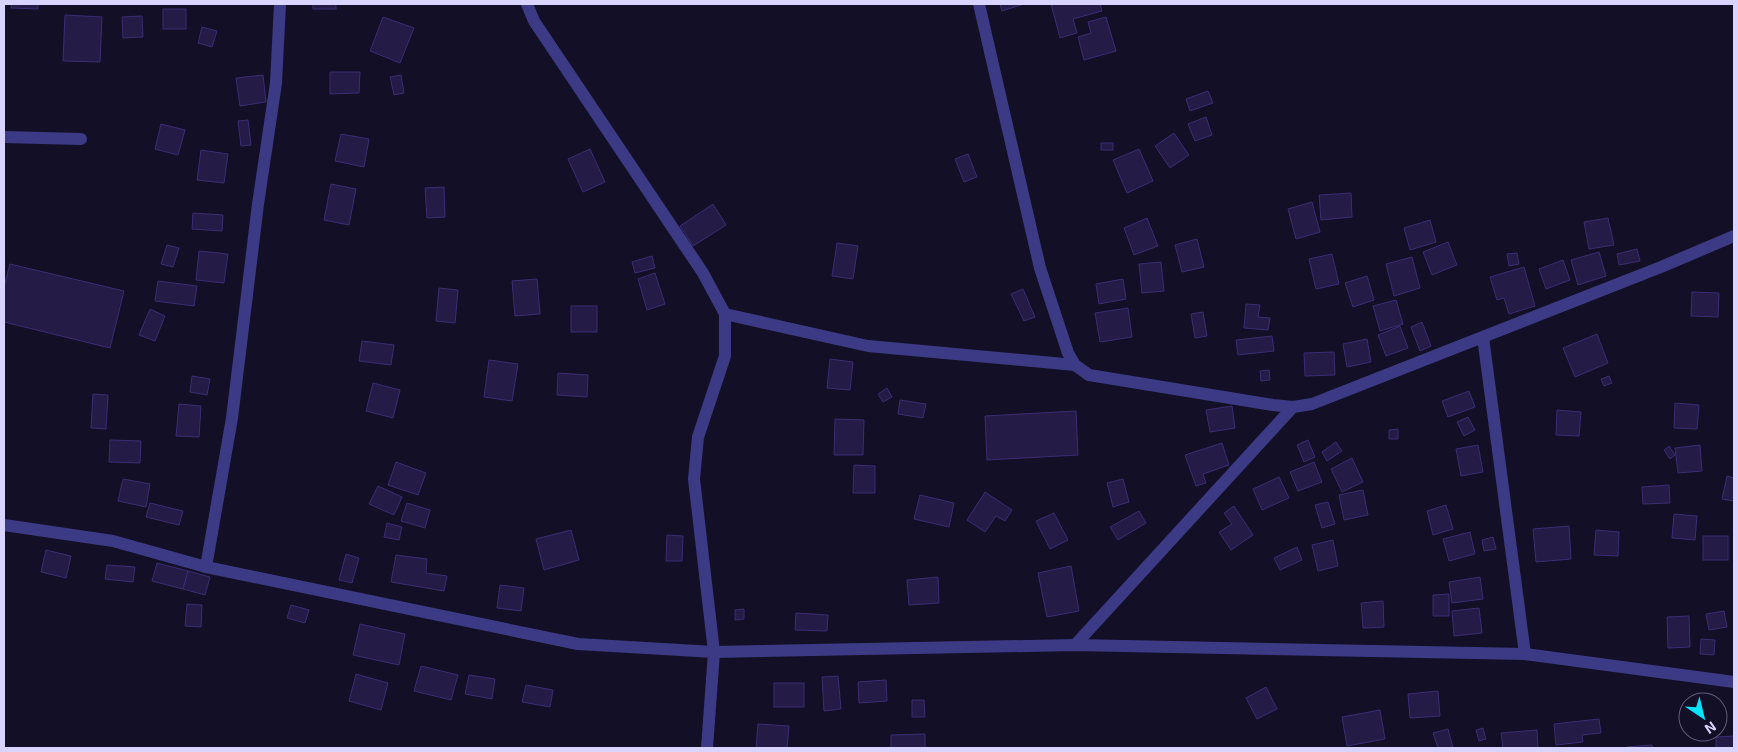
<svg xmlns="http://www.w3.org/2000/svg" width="1738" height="752" font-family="'Exo 2',sans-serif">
<rect width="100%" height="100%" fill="#130f26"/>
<g fill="#241b47" stroke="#3b2d73">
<polygon points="12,4 38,4 38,9 11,8"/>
<rect x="313" y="4" width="23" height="5"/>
<polygon points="1000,4 1024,4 1002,11"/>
<polygon points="1051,4 1100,4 1102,11 1073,19 1077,33 1060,38"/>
<rect x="163" y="9" width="23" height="20"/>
<polygon points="65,15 102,17 100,62 63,61"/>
<polygon points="142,16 143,37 123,38 122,17"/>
<polygon points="383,17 414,28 400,63 370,51"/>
<polygon points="1106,17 1116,51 1084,60 1078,37 1091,33 1088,22"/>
<polygon points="202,27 217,31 212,47 198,43"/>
<polygon points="330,72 360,72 359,93 330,94"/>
<polygon points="263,75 266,102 240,106 236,78"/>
<polygon points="401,75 404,93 394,95 390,77"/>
<polygon points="1208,91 1213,103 1190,111 1186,99"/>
<polygon points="1206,117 1212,135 1195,141 1188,124"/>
<polygon points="248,120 251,145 241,146 238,121"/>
<polygon points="161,124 185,130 178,155 155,149"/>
<polygon points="1174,133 1189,155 1170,168 1155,146"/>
<polygon points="341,134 369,139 364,167 335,161"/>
<rect x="1101" y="143" width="12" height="7"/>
<polygon points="590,149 605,182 583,192 568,159"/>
<polygon points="1139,149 1153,181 1127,193 1113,160"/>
<polygon points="201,150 228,154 224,183 197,180"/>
<polygon points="968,154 977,177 964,182 955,159"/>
<polygon points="331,184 356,189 349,225 324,220"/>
<polygon points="444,187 445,217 427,218 425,188"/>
<polygon points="1351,193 1352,217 1321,220 1319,195"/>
<polygon points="1312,202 1320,232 1296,239 1288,209"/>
<polygon points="713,204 726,225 693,246 680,226"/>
<polygon points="193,213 223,215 222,231 192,229"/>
<polygon points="1147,218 1158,246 1134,255 1124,228"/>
<polygon points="1608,218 1614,245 1589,249 1584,222"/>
<polygon points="1430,220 1436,242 1410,250 1404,228"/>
<polygon points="1197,239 1204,267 1182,272 1175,245"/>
<polygon points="1448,242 1457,265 1432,275 1423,252"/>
<polygon points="837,243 858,246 853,279 832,276"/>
<polygon points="167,245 179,248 173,267 161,264"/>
<polygon points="1637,249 1640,261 1619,265 1617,254"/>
<polygon points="199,251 228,254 224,283 196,280"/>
<polygon points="1599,252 1606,276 1578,285 1571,260"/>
<polygon points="1517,253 1519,264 1509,266 1507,254"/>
<polygon points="1332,254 1339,284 1316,289 1309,259"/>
<polygon points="652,256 655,268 635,273 632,262"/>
<polygon points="1412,257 1420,288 1394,296 1386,264"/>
<polygon points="1563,260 1570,280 1546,289 1539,269"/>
<polygon points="1161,262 1164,291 1142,293 1139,264"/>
<polygon points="10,264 124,291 110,348 4,322 4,287"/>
<polygon points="1524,267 1535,306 1509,314 1504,298 1497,300 1490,277"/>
<polygon points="655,273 665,304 647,310 638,279"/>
<polygon points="1367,276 1374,300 1353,307 1345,283"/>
<polygon points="537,279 540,314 515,316 512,281"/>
<polygon points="1123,279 1126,299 1099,304 1096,284"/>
<polygon points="158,281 197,286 194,306 155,301"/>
<polygon points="439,288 458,290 455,323 436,321"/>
<polygon points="1023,289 1035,317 1024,321 1011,294"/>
<polygon points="1692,292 1719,293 1718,317 1691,316"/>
<polygon points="1396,300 1403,324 1380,331 1373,306"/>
<polygon points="1246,304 1260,305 1258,317 1270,318 1268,330 1244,328"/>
<rect x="571" y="306" width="26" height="26"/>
<polygon points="1128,308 1132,337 1100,342 1095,313"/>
<polygon points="150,309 165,316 155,341 139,335"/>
<polygon points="1203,312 1207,336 1195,338 1191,314"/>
<polygon points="1422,322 1431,346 1420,351 1411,327"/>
<polygon points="1400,326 1408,348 1386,356 1378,335"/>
<polygon points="1597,334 1608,363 1575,377 1563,348"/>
<polygon points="1272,336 1274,351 1238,355 1236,340"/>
<polygon points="1367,339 1371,362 1347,367 1343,344"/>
<polygon points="362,341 394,345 391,365 359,361"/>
<polygon points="1334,352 1335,375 1305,376 1304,353"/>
<polygon points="830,359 853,362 850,390 827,388"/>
<polygon points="489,360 518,364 512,401 484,397"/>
<polygon points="1269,370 1270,380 1261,381 1260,371"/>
<polygon points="558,373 588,375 587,397 557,395"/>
<polygon points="192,376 210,379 207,395 190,392"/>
<polygon points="1609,376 1612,383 1604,386 1601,379"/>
<polygon points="373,383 400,390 393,418 366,411"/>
<polygon points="887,388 892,397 883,402 878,394"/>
<polygon points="1469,391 1475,407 1448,417 1442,401"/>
<polygon points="93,394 108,395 106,429 91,428"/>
<polygon points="900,400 926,404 923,418 898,414"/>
<polygon points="1675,403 1699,405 1697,429 1674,428"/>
<polygon points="179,404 201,406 199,437 176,436"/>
<polygon points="1232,406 1235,428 1210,432 1206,410"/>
<polygon points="1557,410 1581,412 1579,436 1556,435"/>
<polygon points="1076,411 1078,455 987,460 985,416"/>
<polygon points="1468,417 1475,430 1464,436 1457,422"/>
<polygon points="835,419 864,420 863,455 834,455"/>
<polygon points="1398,429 1398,439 1389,439 1389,430"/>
<polygon points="110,440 141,441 140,463 109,462"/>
<polygon points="1308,440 1315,457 1304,462 1297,445"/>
<polygon points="1336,442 1342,451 1327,461 1322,452"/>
<polygon points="1222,443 1229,465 1203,474 1206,483 1196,486 1185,455"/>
<polygon points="1478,445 1483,472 1461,476 1456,449"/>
<polygon points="1700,445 1702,471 1678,473 1675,448"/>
<polygon points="1669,446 1675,455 1670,459 1664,450"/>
<polygon points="1352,458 1363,482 1342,492 1331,469"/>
<polygon points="396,462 426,473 418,495 388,485"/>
<polygon points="1314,462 1322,482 1298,491 1290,472"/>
<polygon points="854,465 875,466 875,493 853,493"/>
<polygon points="1727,476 1734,478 1734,501 1722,499"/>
<polygon points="1279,477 1289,498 1262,510 1253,489"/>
<polygon points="123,479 150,484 146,507 118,501"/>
<polygon points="1123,479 1129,502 1113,507 1107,483"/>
<polygon points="1669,485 1670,503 1643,504 1642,487"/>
<polygon points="378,486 402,497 394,515 369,504"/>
<polygon points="1363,490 1368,515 1344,520 1339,495"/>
<polygon points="985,492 1012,510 1005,521 996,516 985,532 967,520"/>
<polygon points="920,495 954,503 949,527 914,519"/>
<polygon points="1328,502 1335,524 1322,528 1315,505"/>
<polygon points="150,503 183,511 179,525 146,517"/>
<polygon points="407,503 430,510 425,528 401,521"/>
<polygon points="1446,505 1453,529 1433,535 1427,511"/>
<polygon points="1234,506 1253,535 1231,550 1219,532 1232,524 1224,513"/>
<polygon points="1139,511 1146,523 1118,540 1110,527"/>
<polygon points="1054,513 1068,540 1050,549 1036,521"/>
<polygon points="1674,514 1697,516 1695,540 1672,538"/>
<polygon points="387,523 402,527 399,540 384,537"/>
<polygon points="1569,526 1571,559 1536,562 1533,529"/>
<polygon points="571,530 579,560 544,570 536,539"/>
<polygon points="1596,530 1619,532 1618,556 1594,555"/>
<polygon points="1470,532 1475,554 1449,561 1443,539"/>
<polygon points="667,535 683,536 682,561 666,561"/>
<rect x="1703" y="536" width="25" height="24"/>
<polygon points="1493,537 1496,549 1484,551 1482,540"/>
<polygon points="1333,540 1338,566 1318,571 1312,545"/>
<polygon points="1297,547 1302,560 1280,570 1274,558"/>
<polygon points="46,550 71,556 66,578 41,572"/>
<polygon points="346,554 359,558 352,583 339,580"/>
<polygon points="396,555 427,559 426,573 447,576 444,591 391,582"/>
<polygon points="157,563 188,571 183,589 152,581"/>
<polygon points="107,565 135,567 133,582 105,579"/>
<polygon points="1071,566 1079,611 1047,617 1038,573"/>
<polygon points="188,571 210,577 205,595 183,589"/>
<polygon points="938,577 939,603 909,605 907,580"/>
<polygon points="1480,577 1483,599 1452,603 1449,582"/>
<polygon points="500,585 524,588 521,611 497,608"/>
<polygon points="1449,594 1449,616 1433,616 1433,595"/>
<polygon points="1383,601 1384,627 1363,628 1361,603"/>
<polygon points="187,604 202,605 201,627 185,626"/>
<polygon points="291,605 309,610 305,623 287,618"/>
<polygon points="1479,608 1482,633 1454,636 1452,611"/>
<polygon points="744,609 744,619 735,620 735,610"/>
<polygon points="1724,611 1727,627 1709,630 1706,614"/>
<polygon points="796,613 828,615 827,631 795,630"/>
<polygon points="1689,616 1690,647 1668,648 1667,617"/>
<polygon points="360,624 405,634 399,665 353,655"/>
<polygon points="1701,639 1715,640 1714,655 1700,654"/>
<polygon points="421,666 458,675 451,700 414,691"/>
<polygon points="356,674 388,683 381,710 349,701"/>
<polygon points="469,675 495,679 492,699 465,694"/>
<polygon points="838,676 841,709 824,711 822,677"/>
<polygon points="886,680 887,701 859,703 858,682"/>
<rect x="774" y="683" width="30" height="24"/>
<polygon points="526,685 553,690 550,707 522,702"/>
<polygon points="1266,687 1277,709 1257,719 1246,698"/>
<polygon points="1438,691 1440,716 1410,718 1408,694"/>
<polygon points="912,700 924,700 925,717 912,717"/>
<polygon points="1380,710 1385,739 1347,746 1342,717"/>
<polygon points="1599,719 1601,733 1582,735 1583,742 1556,745 1554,724"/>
<polygon points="758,724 789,726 787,748 756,748"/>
<polygon points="1483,728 1486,739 1479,741 1476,730"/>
<polygon points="1448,729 1453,748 1438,748 1433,733"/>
<polygon points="1537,730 1538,748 1503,748 1501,733"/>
<polygon points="925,734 925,748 891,748 891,735"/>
<polygon points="1734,736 1734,748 1716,748 1716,737"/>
<polygon points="1652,745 1653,748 1627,748 1627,747"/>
</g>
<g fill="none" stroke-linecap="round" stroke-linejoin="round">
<g stroke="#3d3a85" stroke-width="12">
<polyline points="527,4 534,21 703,273 725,314 725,356 698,437 694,479 714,652 707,748"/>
<polyline points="979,4 1040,268 1068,353 1075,365 1089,375 1273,405 1293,407 1312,404 1661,267 1734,236"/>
<polyline points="4,137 81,139"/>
<polyline points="725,314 868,346 1075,365"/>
<polyline points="1483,337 1525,654"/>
<polyline points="4,525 113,541 206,567 578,644 714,652 1075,645 1525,654 1734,682"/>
<polyline points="206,567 232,418 258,204 276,83 280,4"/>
<polyline points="1075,645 1293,407"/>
</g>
</g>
<rect width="1738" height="752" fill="none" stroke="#d9d4ff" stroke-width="10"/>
<g transform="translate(1703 717) rotate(145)"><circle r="24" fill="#130f26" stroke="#625e7d"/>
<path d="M0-4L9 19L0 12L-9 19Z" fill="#00e5ff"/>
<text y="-8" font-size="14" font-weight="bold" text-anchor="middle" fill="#d9d4ff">N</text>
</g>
</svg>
